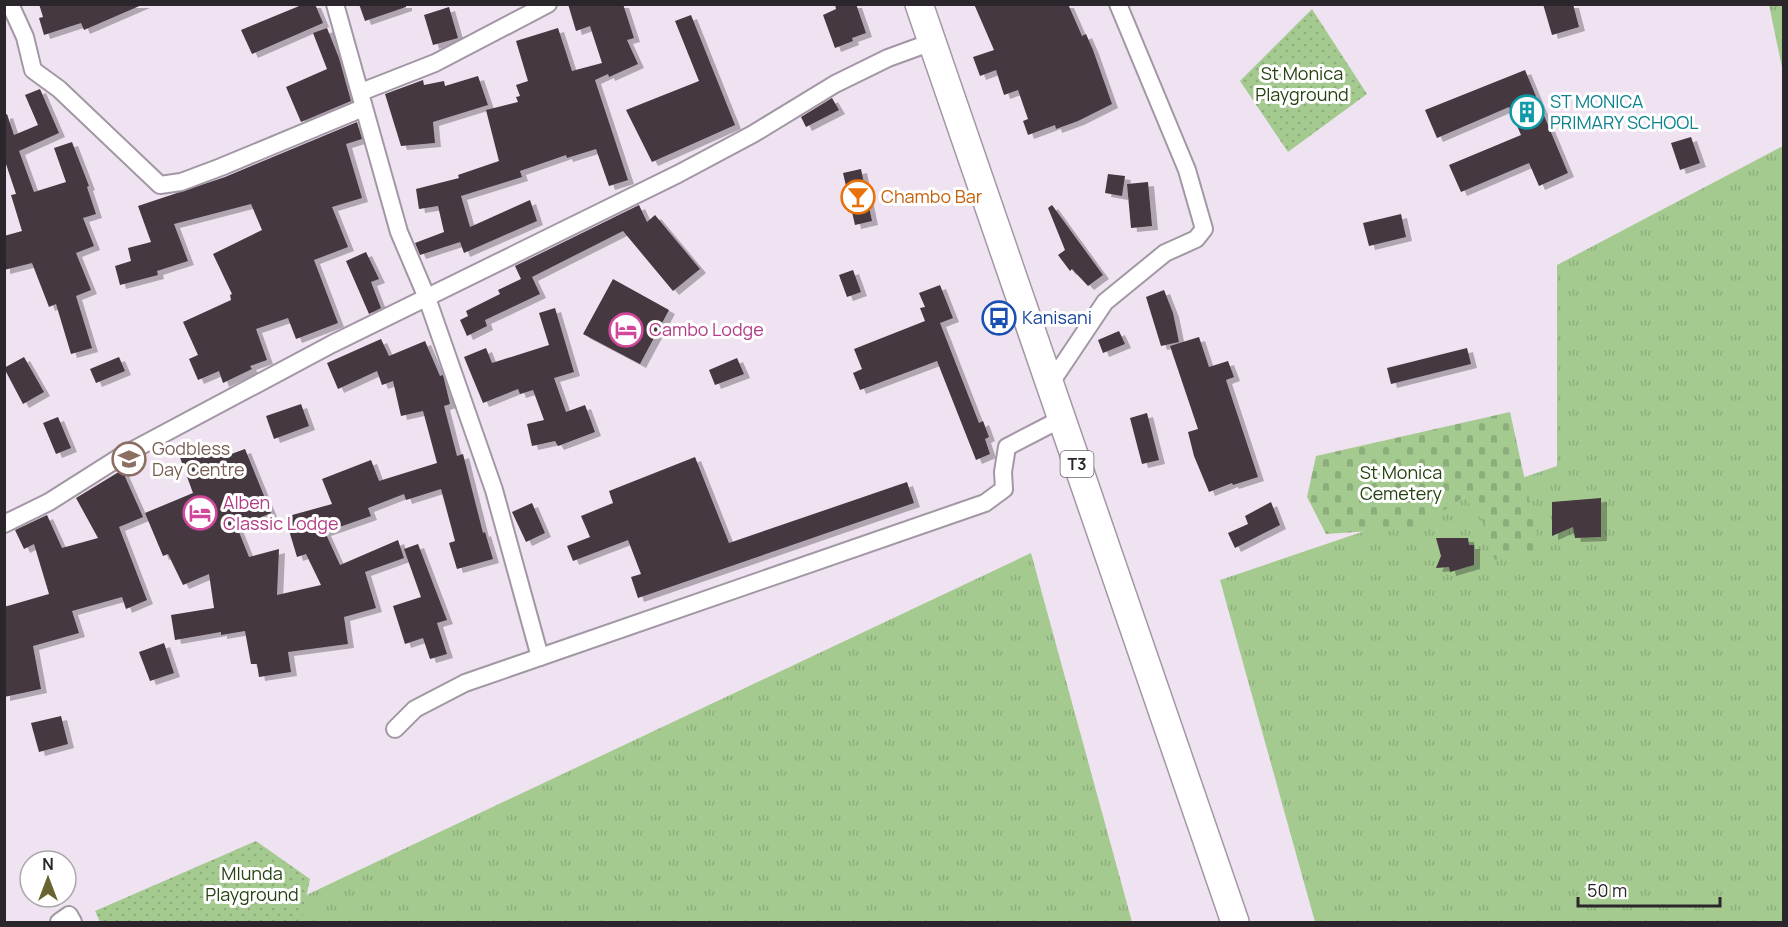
<svg xmlns="http://www.w3.org/2000/svg" width="1788" height="927" font-family="Manrope,sans-serif">
<defs>
<pattern id="grass-tufts" width="24" height="20" patternUnits="userSpaceOnUse" patternTransform="scale(1.5)"><rect width="24" height="20" fill="#a5ca90"/><path d="M3 7l-1-3M5 7V3M7 7l1-3M15 17l-1-3M17 17v-4M19 17l1-3" fill="none" stroke="#8ead7c"/></pattern>
<pattern id="cemetery-stones" width="16" height="16" patternUnits="userSpaceOnUse" patternTransform="scale(1.5)"><rect width="16" height="16" fill="#a5ca90"/><path d="M2 7V4a2 2 0 0 1 4 0v3zM10 15v-3a2 2 0 0 1 4 0v3z" fill="#8ead7c"/></pattern>
<pattern id="park-dots" width="8" height="8" patternUnits="userSpaceOnUse" patternTransform="scale(1.5)"><rect width="8" height="8" fill="#a5ca90"/><path d="M2 2h.1M6 6h.1" fill="none" stroke="#8ead7c" stroke-width="1.8" stroke-linecap="round"/></pattern>
<filter id="shadow"><feDropShadow dx="6" dy="4" stdDeviation="0" flood-color="#0004"/></filter>
</defs>
<rect width="100%" height="100%" fill="#f0e3f1"/>
<g fill="url(#grass-tufts)">
<polygon points="1769,5 1783,5 1783,72"/>
<polygon points="1783,146 1783,922 1315,922 1220,580 1557,466 1557,265"/>
<polygon points="1031,553 1132,922 249,922"/>
</g>
<polygon fill="url(#cemetery-stones)" points="1510,412 1540,549 1495,560 1482,520 1464,497 1416,528 1326,534 1307,497 1316,456"/>
<g fill="url(#park-dots)">
<polygon points="1312,9 1367,94 1288,152 1240,81"/>
<polygon points="256,841 310,879 301,922 100,922 95,911"/>
</g>
<g fill="#443740" filter="url(#shadow)">
<polygon points="39,4 144,4 84,30 81,23 44,35 39,18 43,17"/>
<polygon points="304,4 315,4 323,23 252,54 241,30"/>
<polygon points="359,4 406,4 406,7 365,21"/>
<polygon points="568,4 623,4 634,38 627,40 638,64 609,77 608,74 595,80 628,180 609,186 596,149 567,158 566,155 520,171 522,177 461,196 470,227 530,200 537,221 464,253 460,242 420,255 415,243 444,232 438,206 419,209 416,189 459,178 458,175 499,161 486,110 518,102 516,97 520,96 516,85 528,81 516,41 558,28 572,71 602,63 590,26 576,31"/>
<polygon points="835,4 856,4 866,33 852,38 853,41 835,48 823,15 836,9"/>
<polygon points="974,4 1068,4 1082,36 1086,34 1093,50 1112,104 1078,121 1056,129 1055,125 1028,135 1023,121 1028,119 1018,90 1004,95 996,70 980,76 973,57 994,50"/>
<polygon points="1543,4 1573,4 1579,27 1552,35"/>
<polygon points="449,7 458,38 433,45 424,15"/>
<polygon points="691,15 735,125 652,162 626,110 699,81 675,21"/>
<polygon points="327,28 339,58 351,101 301,122 286,87 327,69 313,33"/>
<polygon points="1525,70 1568,173 1539,186 1529,163 1461,192 1449,165 1521,135 1509,107 1437,138 1425,110"/>
<polygon points="478,76 488,105 433,122 435,143 401,146 385,94 423,80 424,85 444,81 445,86"/>
<polygon points="40,89 59,133 19,151 34,192 66,182 54,148 72,142 89,186 87,187 96,214 83,218 94,246 76,253 91,290 76,296 92,348 71,354 56,304 49,307 32,263 4,270 4,236 22,231 11,195 16,194 4,158 4,115 7,114 14,135 38,125 25,95"/>
<polygon points="832,98 839,110 806,127 801,117"/>
<polygon points="357,122 362,139 346,144 362,198 332,207 348,247 314,260 338,323 296,339 288,318 256,329 267,360 250,366 252,369 223,383 219,371 198,380 189,359 198,355 183,322 231,300 230,295 232,294 213,254 262,230 251,204 174,224 188,261 157,271 158,275 120,285 115,266 131,261 128,248 151,242 138,206 225,177"/>
<polygon points="1691,137 1700,163 1680,170 1671,143"/>
<polygon points="861,169 872,221 855,225 843,173"/>
<polygon points="1108,174 1125,176 1122,196 1105,193"/>
<polygon points="1148,182 1152,226 1131,228 1127,184"/>
<polygon points="639,205 647,222 655,215 700,269 673,291 623,231 532,277 540,294 485,320 487,326 467,336 460,320 468,316 466,311 500,294 498,290 521,279 515,266"/>
<polygon points="1052,205 1103,275 1088,286 1072,269 1070,271 1058,255 1065,250 1048,208"/>
<polygon points="1401,214 1406,237 1369,246 1363,223"/>
<polygon points="366,252 379,279 371,282 381,308 369,314 346,261"/>
<polygon points="853,270 861,292 847,297 839,275"/>
<polygon points="613,279 669,310 640,364 583,334"/>
<polygon points="940,285 953,318 940,323 979,423 983,421 989,437 985,439 990,454 976,460 937,361 860,390 853,373 862,369 854,349 925,321 920,308 925,307 919,293"/>
<polygon points="1164,290 1173,313 1179,342 1161,346 1146,297"/>
<polygon points="555,308 574,372 554,378 566,412 585,405 595,432 558,446 555,441 532,446 527,424 544,420 533,390 520,394 518,389 483,403 464,357 486,348 492,363 549,345 539,313"/>
<polygon points="1119,331 1125,344 1103,353 1098,340"/>
<polygon points="1199,337 1209,367 1228,361 1234,377 1226,380 1258,477 1233,485 1232,483 1209,492 1194,456 1188,432 1198,429 1170,346"/>
<polygon points="381,339 389,356 425,341 440,376 443,375 450,404 444,406 457,456 463,454 483,533 485,532 493,559 457,569 449,543 455,541 441,489 406,500 404,494 368,508 371,516 325,532 340,565 398,540 404,558 365,572 376,608 344,617 348,644 288,652 291,672 259,677 257,664 251,664 245,631 221,635 221,632 175,640 171,615 214,608 209,574 183,585 168,554 163,556 145,513 193,493 178,452 200,444 206,458 221,452 223,457 245,449 271,513 237,527 249,557 279,549 277,595 321,585 306,554 297,557 285,517 332,504 322,479 371,460 379,481 437,463 423,411 401,416 393,381 382,385 377,371 338,389 327,363"/>
<polygon points="1467,348 1471,364 1391,384 1387,368"/>
<polygon points="24,357 44,392 23,404 4,368"/>
<polygon points="119,357 125,371 96,383 90,369"/>
<polygon points="737,358 744,374 715,385 709,370"/>
<polygon points="301,404 309,426 274,439 266,416"/>
<polygon points="1147,413 1159,460 1142,464 1130,418"/>
<polygon points="58,417 71,448 56,454 43,423"/>
<polygon points="695,457 729,543 907,482 914,503 638,598 631,577 641,574 628,540 573,561 567,546 590,537 581,516 613,503 609,491"/>
<polygon points="122,470 143,517 119,527 147,600 126,609 122,597 72,611 79,633 33,646 41,689 4,697 4,607 49,594 34,544 24,549 15,530 47,515 62,548 98,538 76,498"/>
<polygon points="1601,498 1601,537 1575,538 1573,527 1552,536 1552,502"/>
<polygon points="1271,502 1280,525 1235,548 1228,533 1248,524 1245,516"/>
<polygon points="532,503 545,533 526,542 512,512"/>
<polygon points="1436,538 1468,538 1469,545 1474,545 1474,565 1450,572 1449,567 1436,568 1441,556"/>
<polygon points="418,544 447,620 437,623 447,654 430,659 423,638 405,644 393,606 421,597 404,549"/>
<polygon points="164,643 174,673 150,681 139,652"/>
<polygon points="61,716 68,744 39,752 31,723"/>
</g>
<g fill="none" stroke-linecap="round" stroke-linejoin="round">
<defs>
<g id="minor">
<polyline points="10,4 25,37 33,70 59,89 160,185 181,182 221,167 363,108"/>
<polyline points="335,4 399,232 427,298 494,490 540,657"/>
<polyline points="361,92 435,63 548,4"/>
<polyline points="1050,384 1105,302 1165,253 1196,239 1204,229 1187,170 1118,4"/>
<polyline points="4,524 49,502 120,457 332,344 678,174 753,134 835,84 888,58 932,42"/>
<polyline points="395,729 415,709 465,683 985,503 1004,489 1003,472 1007,447 1061,419"/>
<polyline points="59,922 69,915 73,922"/>
</g>
<polyline id="trunk" points="919,4 1235,922"/>
</defs>
<use href="#minor" stroke="#a297a4" stroke-width="20"/>
<use href="#trunk" stroke="#a297a4" stroke-width="30"/>
<use href="#minor" stroke="#fff" stroke-width="16"/>
<use href="#trunk" stroke="#fff" stroke-width="27"/>
</g>
<defs>
<symbol id="building-ring" viewBox="-11 -11 22 22"><circle r="9.5" fill="#fff" stroke="#0f9aa8" stroke-width="1.5"/><path d="M-4-6H4V6H1V3H-1V6H-4ZM-2.5-4.3h1.7v1.8h-1.7ZM.8-4.3h1.7v1.8H.8ZM-2.5-1h1.7V.8h-1.7ZM.8-1h1.7V.8H.8Z" fill="#0f9aa8"/></symbol>
<symbol id="bar-ring" viewBox="-11 -11 22 22"><circle r="9.5" fill="#fff" stroke="#e8710a" stroke-width="1.5"/><path d="M-6-5H6L.8 .8V4.5H3.5V6h-7V4.5H-.8V.8Z" fill="#e8710a"/></symbol>
<symbol id="bus-ring" viewBox="-11 -11 22 22"><circle r="9.5" fill="#fff" stroke="#1a4fb4" stroke-width="1.5"/><path d="M-5-6H5V4H4V6H2V4H-2V6H-4V4H-5ZM-3.5-4V0h7V-4ZM-3.5 1.2v1.5H-2V1.2ZM2 1.2v1.5H3.5V1.2Z" fill="#1a4fb4"/></symbol>
<symbol id="hotel-ring" viewBox="-11 -11 22 22"><circle r="9.5" fill="#fff" stroke="#d1479c" stroke-width="1.5"/><path d="M-6-4.5h1.5V1H6V5H4.5V3h-9V5H-6ZM-4 0a1.8 1.8 0 1 1 3.6 0ZM.5 0V-2.5h3Q6-2.5 6 0Z" fill="#d1479c"/></symbol>
<symbol id="school-ring" viewBox="-11 -11 22 22"><circle r="9.5" fill="#fff" stroke="#8d6e63" stroke-width="1.5"/><path d="M0-5L7-2L0 1L-7-2ZM-4 1L0 2.5L4 1V4Q0 6-4 4Z" fill="#8d6e63"/></symbol>
</defs>
<g fill-rule="evenodd">
<use href="#building-ring" x="1508" y="93" width="38" height="38"/>
<use href="#bar-ring" x="839" y="178" width="38" height="38"/>
<use href="#bus-ring" x="980" y="299" width="38" height="38"/>
<use href="#hotel-ring" x="607" y="311" width="38" height="38"/>
<use href="#school-ring" x="110" y="440" width="38" height="38"/>
<use href="#hotel-ring" x="181" y="494" width="38" height="38"/>
</g>
<g text-anchor="middle" stroke-width="6" stroke-linejoin="round" paint-order="stroke">
<rect fill="#fff" stroke="#6a676b" stroke-width="1.5" x="1060.5" y="451" width="33" height="26" rx="4.5"/>
<g font-size="16" font-weight="bold" fill="#2a262b">
<text x="1077" y="470">T3</text>
</g>
<g font-size="18" fill="#264211" stroke="#fff">
<text x="1302" y="80">St Monica<tspan x="1302" dy="21">Playground</tspan></text>
<text x="1401" y="479">St Monica<tspan x="1401" dy="21">Cemetery</tspan></text>
<text x="252" y="880">Mlunda<tspan x="252" dy="21">Playground</tspan></text>
</g>
<g font-size="18" fill="#0d838f" stroke="#fff" text-anchor="start">
<text x="1550" y="108">ST MONICA<tspan x="1550" dy="21">PRIMARY SCHOOL</tspan></text>
</g>
<g font-size="18" fill="#c56008" stroke="#fff" text-anchor="start">
<text x="881" y="203">Chambo Bar</text>
</g>
<g font-size="18" fill="#164399" stroke="#fff" text-anchor="start">
<text x="1022" y="324">Kanisani</text>
</g>
<g font-size="18" fill="#b23c85" stroke="#fff" text-anchor="start">
<text x="649" y="336">Cambo Lodge</text>
<text x="223" y="509">Alben<tspan x="223" dy="21">Classic Lodge</tspan></text>
</g>
<g font-size="18" fill="#785e54" stroke="#fff" text-anchor="start">
<text x="152" y="455">Godbless<tspan x="152" dy="21">Day Centre</tspan></text>
</g>
</g>
<rect width="1788" height="927" fill="none" stroke="#2a262b" stroke-width="12"/>
<g transform="translate(48 879)"><circle r="28" fill="#ffffff" stroke="#aaa8aa" stroke-width="1.5"/>
<path d="M0-4.5L10 22L0 15L-10 22Z" fill="#6a6430"/>
<text y="-9" font-size="16" font-weight="bold" text-anchor="middle" fill="#2a262b">N</text>
</g>
<path d="M1578 897v9h142v-9" fill="none" stroke="#2a262b" stroke-width="3"/>
<text x="1587" y="897" font-size="18" fill="#2a262b" stroke="#ffffff" stroke-width="4.5" paint-order="stroke">50 m</text>
</svg>
